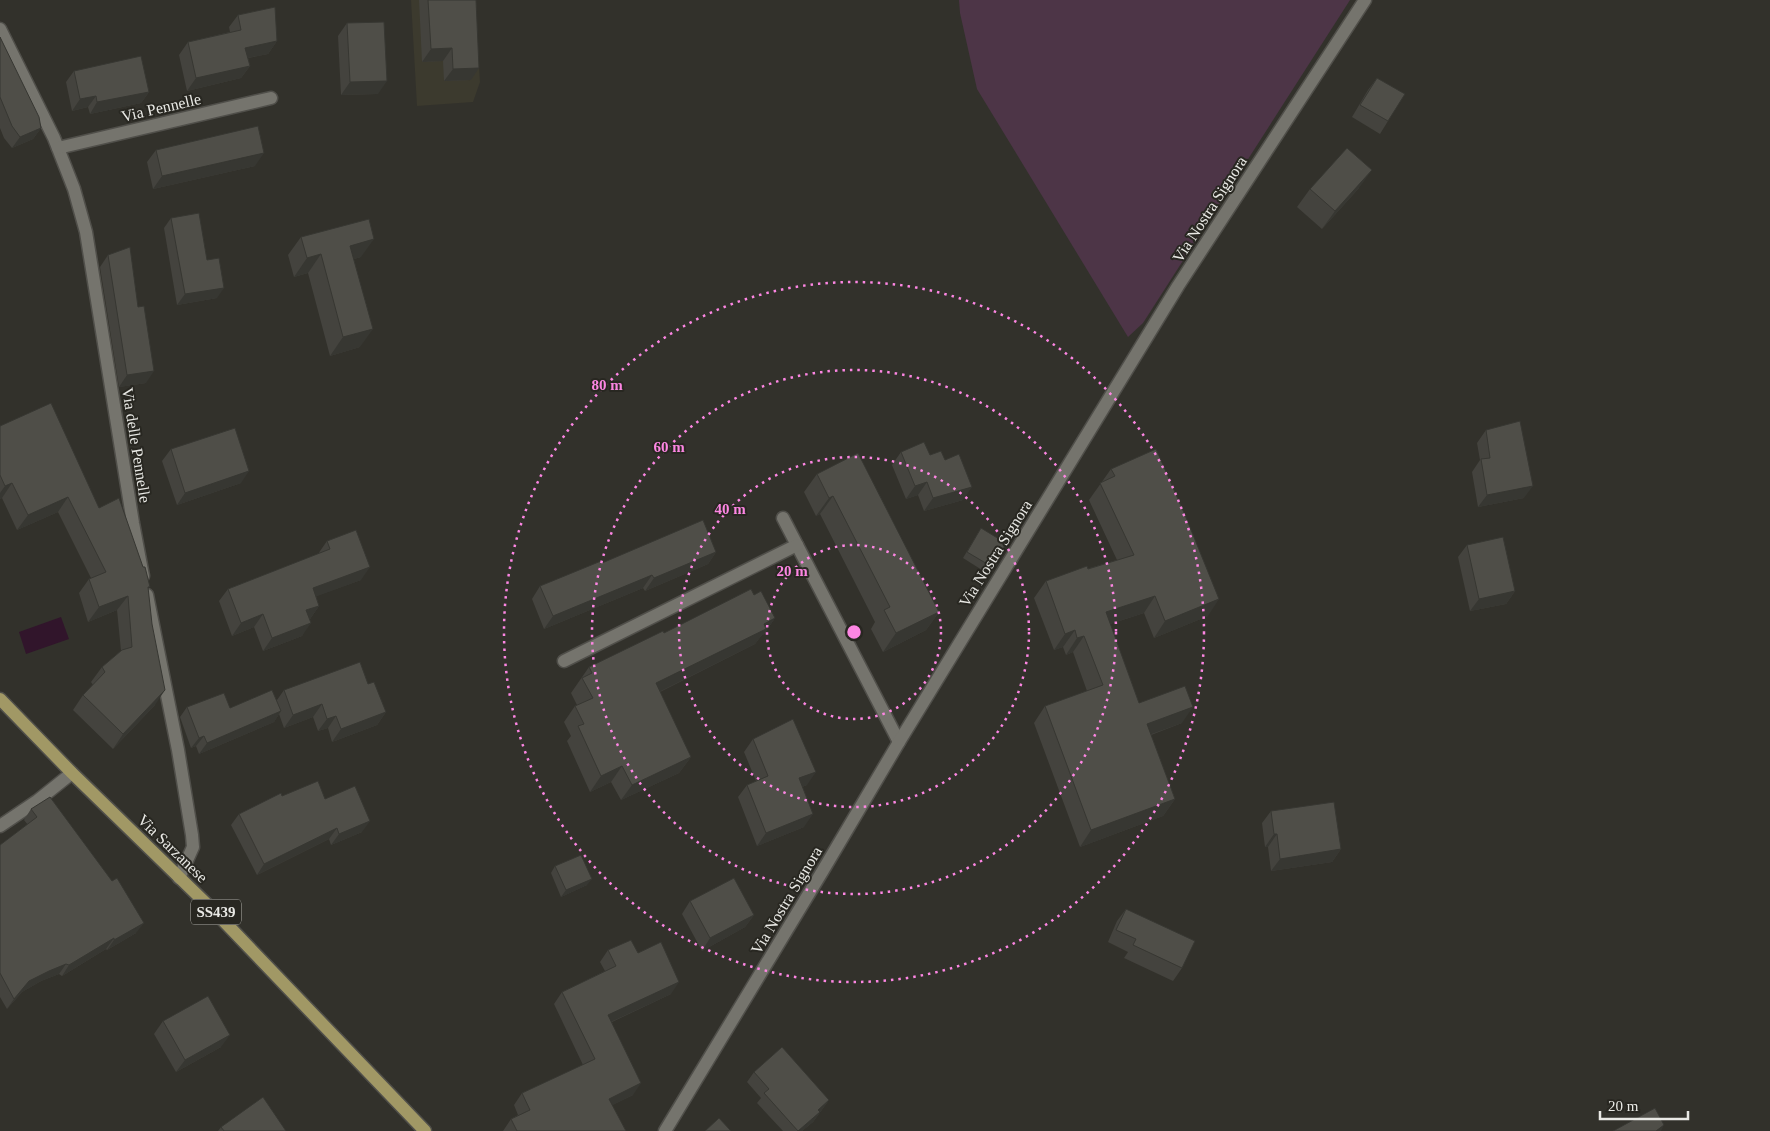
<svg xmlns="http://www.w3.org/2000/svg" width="1770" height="1131" font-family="'Times New Roman',serif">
<rect width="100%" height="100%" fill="#32312b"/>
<polygon fill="#3c3a2e" points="411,0 475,0 480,82 473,102 417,106"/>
<polygon fill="#4d3547" points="959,0 1350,0 1143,323 1128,337 977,89 960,13"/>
<polygon fill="#31152b" points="61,617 69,639 26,654 19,632"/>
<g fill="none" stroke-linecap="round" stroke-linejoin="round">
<defs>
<g id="minor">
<polyline points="0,29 54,138 74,189 86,232 133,523 143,576"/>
<polyline points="58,148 271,98"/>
<polyline points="783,518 899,742"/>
<polyline points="147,595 178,750 192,835 193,847 179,878"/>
<polyline points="564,661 797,545"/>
<polyline points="0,826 37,801 72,773"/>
<polyline points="665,1131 822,872 899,742 1178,286 1365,0"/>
</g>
<polyline id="major" points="0,699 72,773 218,915 425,1131"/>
</defs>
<use href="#minor" stroke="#504f4a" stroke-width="15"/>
<use href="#major" stroke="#504f4a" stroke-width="15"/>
<use href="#minor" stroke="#75746d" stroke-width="12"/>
<use href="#major" stroke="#a19865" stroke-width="12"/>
</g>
<g fill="#44433e">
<polygon points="419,0 476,0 471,80 444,81 443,61 422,62"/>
<polygon points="238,15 277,41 268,54 248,58 250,66 241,78 187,91 179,55 188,42 230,32 229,27"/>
<polygon points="347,23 378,94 341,95 338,36"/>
<polygon points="0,37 41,128 33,139 12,148 4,138 0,128"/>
<polygon points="74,71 149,92 141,103 90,114 88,107 72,111 66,82"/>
<polygon points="1377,78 1388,121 1380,134 1352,117 1368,90"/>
<polygon points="156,150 255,166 153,189 147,162"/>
<polygon points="1359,188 1322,229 1297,207 1310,189"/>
<polygon points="171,218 207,260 217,298 177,305 164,228"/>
<polygon points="301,237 361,257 354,259 360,347 330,356 308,273 294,277 288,255"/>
<polygon points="108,255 146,383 119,387 100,267"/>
<polygon points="0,426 99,508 148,589 155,705 113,749 73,710 83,695 93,685 91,682 102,667 121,651 117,610 88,622 79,593 89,579 91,578 58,512 17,530 2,498 0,499"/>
<polygon points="1486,430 1524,498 1478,507 1472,472 1480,460 1477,443"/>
<polygon points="171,449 241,483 177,505 162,461"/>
<polygon points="901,452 930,455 963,500 924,511 918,495 906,499 892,465"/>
<polygon points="1111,469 1208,616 1154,638 1144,613 1110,624 1139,703 1182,723 1151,735 1175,799 1163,816 1080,847 1034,723 1045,706 1087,691 1073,652 1066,655 1063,647 1054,650 1034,598 1046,581 1117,560 1089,500"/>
<polygon points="817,474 939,612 926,630 883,652 871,629 875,622 820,514 816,516 804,492"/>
<polygon points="981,528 994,568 990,575 963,558"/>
<polygon points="327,541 361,580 316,596 319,606 310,619 302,636 263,651 254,627 232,636 219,601 228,589 318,554"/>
<polygon points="1467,545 1515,591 1506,604 1470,611 1458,557"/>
<polygon points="716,552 708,564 645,591 643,588 544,629 532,599 540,586 602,563"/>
<polygon points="754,595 775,618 764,634 761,636 755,644 660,692 691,757 679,773 621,800 611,782 590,792 567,741 571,736 564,722 575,706 577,705 571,693 589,667 664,633"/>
<polygon points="368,684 386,712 377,725 332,742 328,728 318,731 313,717 284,728 279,714 274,722 199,754 196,746 191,748 180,717 187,707 230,708 277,700 284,690"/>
<polygon points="753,739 807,785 802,787 804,827 757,846 738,797 747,785 756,781 744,752"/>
<polygon points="282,796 325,799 362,832 331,845 329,839 257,875 231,825 239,814"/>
<polygon points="31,809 136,933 107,950 106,949 62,976 59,974 41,981 22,992 7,1009 0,997 0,845 28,825 24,820"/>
<polygon points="1271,811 1341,849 1332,862 1271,871 1268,847 1265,847 1262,823"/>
<polygon points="555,866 587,885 561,897 551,873"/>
<polygon points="690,901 754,915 745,927 702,951 682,914"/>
<polygon points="1126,909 1182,968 1173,981 1124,958 1128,952 1108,942 1117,921"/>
<polygon points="608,950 638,953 671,994 612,1022 633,1095 612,1105 626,1131 503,1131 511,1119 518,1115 514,1105 522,1093 583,1065 554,1004 562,992 605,971 600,962"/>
<polygon points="163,1021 221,1047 176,1072 154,1034"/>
<polygon points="754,1072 829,1100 813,1122 802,1131 783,1131 757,1103 761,1098 747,1082"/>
<polygon points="221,1127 286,1131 218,1131"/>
</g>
<g fill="#373732">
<polygon points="277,41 268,54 237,60 245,48"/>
<polygon points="452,48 443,61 422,62 431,49"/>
<polygon points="250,66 241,78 187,91 196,78"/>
<polygon points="479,68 471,80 444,81 453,69"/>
<polygon points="387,81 378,94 341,95 350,82"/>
<polygon points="149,92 141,103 90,114 97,102"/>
<polygon points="96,96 88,107 72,111 80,99"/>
<polygon points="41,128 33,139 12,148 20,137"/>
<polygon points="264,153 255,166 153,189 162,176"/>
<polygon points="1372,170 1359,188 1322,229 1335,211"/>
<polygon points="374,239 361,257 338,264 350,246"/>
<polygon points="321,254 308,273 294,277 307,258"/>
<polygon points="224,288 217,298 177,305 185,294"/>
<polygon points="373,329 360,347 330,356 343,337"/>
<polygon points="154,371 146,383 119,387 127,375"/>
<polygon points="249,471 241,483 177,505 185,493"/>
<polygon points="927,482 918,495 906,499 915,486"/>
<polygon points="12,483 2,498 0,499 0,493 5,486"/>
<polygon points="1533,486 1524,498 1478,507 1487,495"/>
<polygon points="972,487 963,500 924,511 933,498"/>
<polygon points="833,496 820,514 816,516 829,498"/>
<polygon points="68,497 58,512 17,530 28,515"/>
<polygon points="716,552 708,564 645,591 654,578"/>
<polygon points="370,567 361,580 304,601 313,588"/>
<polygon points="652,575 643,588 544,629 553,616"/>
<polygon points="1515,591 1506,604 1470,611 1479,599"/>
<polygon points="128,596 117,610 88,622 99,607"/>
<polygon points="1155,596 1144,613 1094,629 1106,612"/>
<polygon points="1219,599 1208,616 1154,638 1165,621"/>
<polygon points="319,606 310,619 297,623 306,610"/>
<polygon points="939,612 926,630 883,652 896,633"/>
<polygon points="263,614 254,627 232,636 241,623"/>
<polygon points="775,618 764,634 761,636 755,644 645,699 656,683"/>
<polygon points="311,623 302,636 263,651 272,638"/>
<polygon points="1075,630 1063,647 1054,650 1065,634"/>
<polygon points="1084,636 1073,652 1066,655 1077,638"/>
<polygon points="165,690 155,705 113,749 123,734"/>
<polygon points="322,704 313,717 284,728 293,715"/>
<polygon points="1193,707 1182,723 1135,740 1147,724"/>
<polygon points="281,711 274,722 199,754 207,743"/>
<polygon points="386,712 377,725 332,742 341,729"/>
<polygon points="336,716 328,728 318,731 327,719"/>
<polygon points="204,736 196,746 191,748 199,738"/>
<polygon points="691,757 679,773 621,800 632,785"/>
<polygon points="622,766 611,782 590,792 601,776"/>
<polygon points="816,772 807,785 790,791 799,778"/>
<polygon points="1175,799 1163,816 1080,847 1091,830"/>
<polygon points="813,814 804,827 757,846 766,833"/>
<polygon points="370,821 362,832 331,845 339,834"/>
<polygon points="337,828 329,839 257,875 264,864"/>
<polygon points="1274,834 1277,834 1268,847 1265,847"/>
<polygon points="1341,849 1332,862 1271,871 1280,859"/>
<polygon points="592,879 587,885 561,897 566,890"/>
<polygon points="754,915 745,927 702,951 710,938"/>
<polygon points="144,923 136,933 107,950 114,940"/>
<polygon points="114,938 106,949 62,976 69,965"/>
<polygon points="66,964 59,974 41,981 22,992 7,1009 14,999 29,981 49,971"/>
<polygon points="679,982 671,994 600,1027 608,1015"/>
<polygon points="230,1035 221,1047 176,1072 185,1060"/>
<polygon points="641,1083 633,1095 601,1111 609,1099"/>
<polygon points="829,1100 813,1122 802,1131 798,1131 812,1119 818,1110"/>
<polygon points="1664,1125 1661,1131 1655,1131"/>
</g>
<g fill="#4f4e48" stroke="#373732">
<polygon points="428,0 476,0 479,68 453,69 452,48 431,49"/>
<polygon points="275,7 277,41 245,48 250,66 196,78 188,42 241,30 238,15"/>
<polygon points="384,22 387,81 350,82 347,23"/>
<polygon points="0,37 39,117 41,128 20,137 12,126 0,97"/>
<polygon points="141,56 149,92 97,102 96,96 80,99 74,71"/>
<polygon points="1377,78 1405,94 1388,121 1360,105"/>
<polygon points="258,126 264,153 162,176 156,150"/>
<polygon points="1347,148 1372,170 1335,211 1310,189"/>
<polygon points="199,213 207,260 219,258 224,288 185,294 171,218"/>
<polygon points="369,219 374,239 350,246 373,329 343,337 321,254 307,258 301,237"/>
<polygon points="130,247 138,307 144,306 154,371 127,375 108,255"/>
<polygon points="51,403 99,508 119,498 143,567 145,567 150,587 148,587 152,624 165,690 123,734 83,695 105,672 102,667 122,650 132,647 128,596 99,607 89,579 106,572 68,497 28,515 12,483 5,486 0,475 0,426"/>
<polygon points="1520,421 1533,486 1487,495 1481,459 1490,458 1486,430"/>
<polygon points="235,428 249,471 185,493 171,449"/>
<polygon points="924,442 930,455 941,451 945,460 959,454 972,487 933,498 927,482 915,486 901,452"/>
<polygon points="1156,449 1185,515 1219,599 1165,621 1155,596 1106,612 1139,703 1185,686 1193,707 1147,724 1175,799 1091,830 1045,706 1103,685 1084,636 1077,638 1075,630 1065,634 1046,581 1087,566 1088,569 1134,555 1100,483 1115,476 1111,469"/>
<polygon points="858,453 939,612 896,633 884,610 890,607 833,496 829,498 817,474"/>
<polygon points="703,520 716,552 654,578 652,575 553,616 540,586 601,561 602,563"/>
<polygon points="981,528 1004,542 1004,551 994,568 967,552"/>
<polygon points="356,530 370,567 313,588 319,606 306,610 311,623 272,638 263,614 241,623 228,589 330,549 327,541"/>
<polygon points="1503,537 1515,591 1479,599 1467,545"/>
<polygon points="751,589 754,595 761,591 775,618 764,624 766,629 656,683 691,757 632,785 622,766 601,776 578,726 584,724 575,706 593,698 582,678 592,673 589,667 663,631 664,633"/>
<polygon points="360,662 368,684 374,682 386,712 341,729 336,716 327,719 322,704 293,715 284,690"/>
<polygon points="272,690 281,711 207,743 204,736 199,738 187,707 224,693 230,708"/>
<polygon points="793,719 816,772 799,778 813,814 766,833 747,785 768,776 753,739"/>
<polygon points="318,781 325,799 355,786 370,821 339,834 337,828 264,864 239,814 281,793 282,796"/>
<polygon points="50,797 112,881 117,878 144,923 114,940 114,938 69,965 66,964 49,971 29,981 14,999 0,973 0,845 37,817 31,809"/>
<polygon points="1334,802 1341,849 1280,859 1277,834 1274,834 1271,811"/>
<polygon points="581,855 592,879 566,890 555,866"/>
<polygon points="734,878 754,915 710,938 690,901"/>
<polygon points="1126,909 1195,941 1182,968 1133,945 1136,939 1116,930"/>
<polygon points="631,940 638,953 661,942 679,982 608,1015 641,1083 609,1099 626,1131 517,1131 511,1119 530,1110 522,1093 595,1059 562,992 616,966 608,950"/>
<polygon points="208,996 230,1035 185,1060 163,1021"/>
<polygon points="782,1047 829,1100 818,1110 820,1112 798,1131 764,1093 769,1089 754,1072"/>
<polygon points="263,1097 286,1131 224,1131 221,1127"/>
<polygon points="1655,1108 1664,1125 1656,1131 1613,1131"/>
<polygon points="719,1118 731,1131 705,1131"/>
</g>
<g fill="none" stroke="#fd86e3" stroke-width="2.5" stroke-dasharray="2.5 5">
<circle cx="854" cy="632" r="87"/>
<circle cx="854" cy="632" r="175"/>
<circle cx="854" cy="632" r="262"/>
<circle cx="854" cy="632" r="350"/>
</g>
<g text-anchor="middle" stroke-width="4" stroke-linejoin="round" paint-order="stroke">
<rect fill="#282721" stroke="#afafaa" stroke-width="1" x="191" y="899.5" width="50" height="25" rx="4"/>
<g font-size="15" font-weight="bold" fill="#e9e9e5">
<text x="216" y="917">SS439</text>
</g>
<g font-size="16" fill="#e9e9e5" stroke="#282721">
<text transform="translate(161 107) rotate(-13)" y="6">Via Pennelle</text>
<text transform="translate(1209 209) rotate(-57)" y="6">Via Nostra Signora</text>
<text transform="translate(137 445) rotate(81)" y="6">Via delle Pennelle</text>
<text transform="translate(995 553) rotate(-58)" y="6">Via Nostra Signora</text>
<text transform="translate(173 848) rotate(44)" y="6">Via Sarzanese</text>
<text transform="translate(786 900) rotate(-59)" y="6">Via Nostra Signora</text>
</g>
</g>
<circle cx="854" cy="632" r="8" fill="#fd86e3" stroke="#282721" stroke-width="2.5"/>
<g font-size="15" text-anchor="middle" font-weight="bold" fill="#fd86e3" stroke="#282721" stroke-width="4" stroke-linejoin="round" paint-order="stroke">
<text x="607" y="390">80 m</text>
<text x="669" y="452">60 m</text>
<text x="730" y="514">40 m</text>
<text x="792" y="576">20 m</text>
</g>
<path d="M1600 1111v8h88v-8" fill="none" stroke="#e9e9e5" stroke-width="2.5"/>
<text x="1608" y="1111" font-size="15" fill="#e9e9e5" stroke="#282721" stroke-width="4" paint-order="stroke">20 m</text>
</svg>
